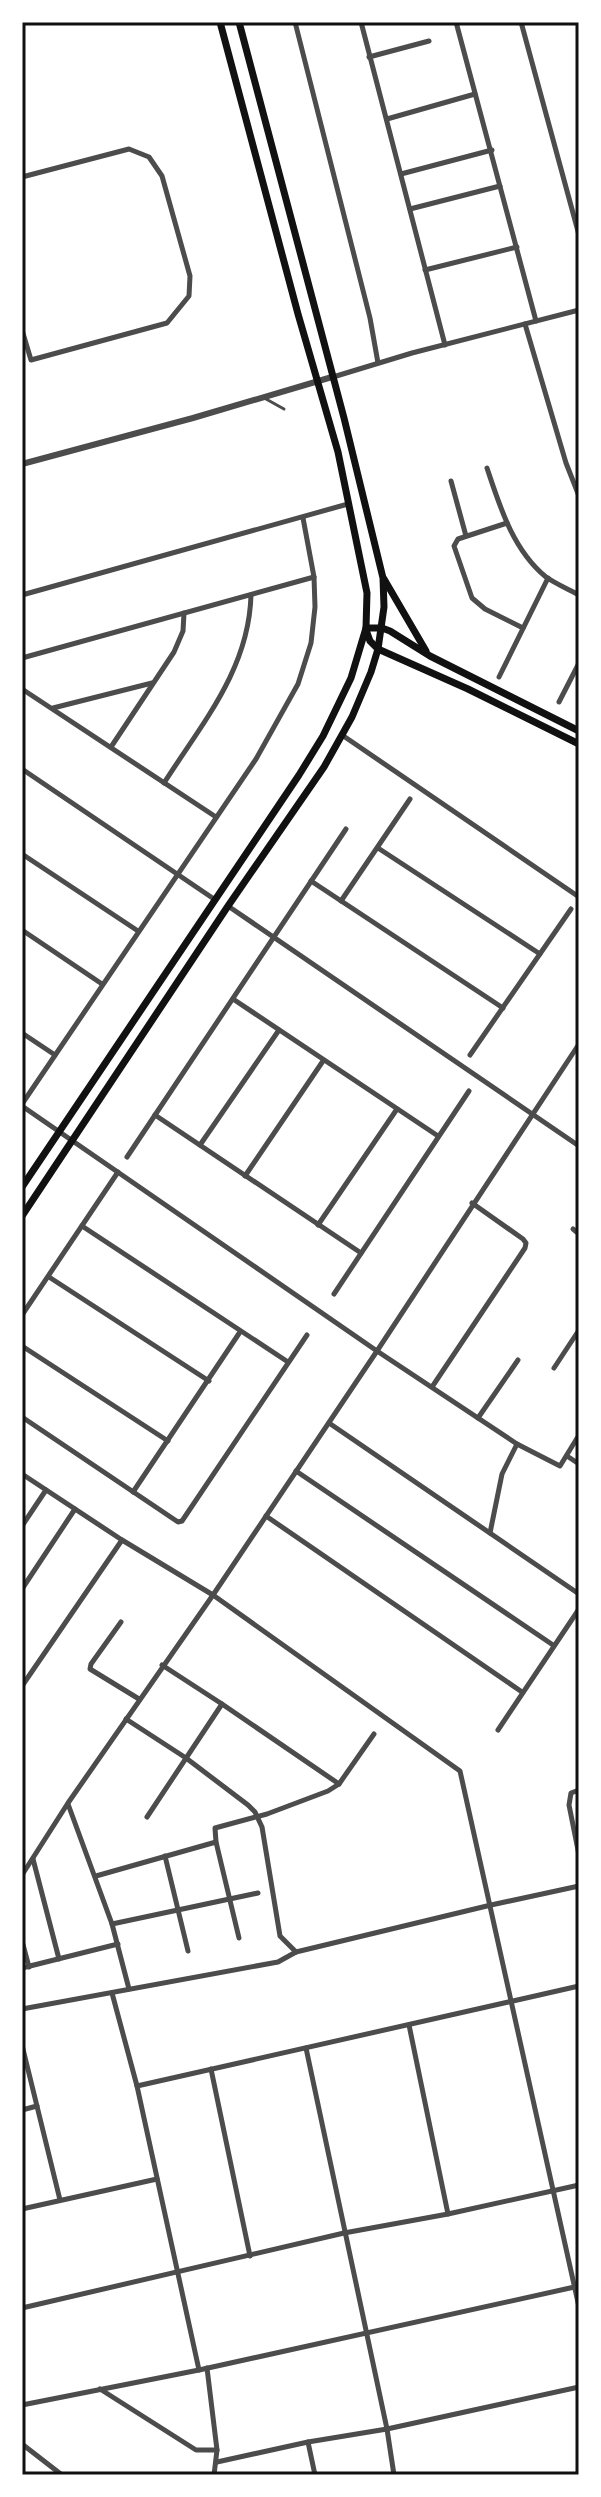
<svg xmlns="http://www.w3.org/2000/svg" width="601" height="2497" font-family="Rubik,sans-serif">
<rect width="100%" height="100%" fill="#fff"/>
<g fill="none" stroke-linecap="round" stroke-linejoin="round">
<polyline stroke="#4c4c4c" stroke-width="3" points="266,399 284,409"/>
<g stroke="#4c4c4c" stroke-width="5">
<polyline points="295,22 370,318 378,363"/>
<polyline points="361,22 445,345"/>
<polyline points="456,22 536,321"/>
<polyline points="521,22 579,235"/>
<polyline points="369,57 429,41"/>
<polyline points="387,119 475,94"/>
<polyline points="401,174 492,150"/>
<polyline points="22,177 129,149 149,157 162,176 190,276 189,296 167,323 31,360 22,330"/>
<polyline points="410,209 500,186"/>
<polyline points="425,270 517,247"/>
<polyline points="525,324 566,463 579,496"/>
<polyline points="333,377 412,353 579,310"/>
<path d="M487 468C500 507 513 550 546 577 556 584 568 589 579 595"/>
<polyline points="451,481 466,536"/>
<polyline points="507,523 458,539 454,546 472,598 485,609 523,628"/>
<polyline points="22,595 348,504"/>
<polyline points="22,658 314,577"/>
<polyline points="499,677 548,578"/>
<polyline points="22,689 216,817"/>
<polyline points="559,702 579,663"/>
<polyline points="53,708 152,683"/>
<polyline points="342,735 579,897"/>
<polyline points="111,747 174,652 183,631 184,613"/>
<polyline points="22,769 214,899"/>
<path d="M164 783C203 722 249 669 251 595"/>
<polyline points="378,848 540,954"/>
<polyline points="22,854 138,931"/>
<polyline points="311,881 503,1008"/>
<polyline points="341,901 410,799"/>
<polyline points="228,906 579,1146"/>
<polyline points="22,930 102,984"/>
<polyline points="233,999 438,1136"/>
<polyline points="22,1033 55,1055"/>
<polyline points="470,1055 571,909"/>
<polyline points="22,1104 256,759 298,684 311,643 315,607 314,577 303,518"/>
<polyline points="22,1106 377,1351 517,1444 560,1466 579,1435"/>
<polyline points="155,1115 361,1253"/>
<polyline points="200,1145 279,1030"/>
<polyline points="127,1157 346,829"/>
<polyline points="245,1176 323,1061"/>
<polyline points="318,1225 397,1109"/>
<polyline points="82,1226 288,1362"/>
<polyline points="573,1229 579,1234"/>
<polyline points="49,1277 209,1381"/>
<polyline points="334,1294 469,1091"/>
<polyline points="22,1315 118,1172"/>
<polyline points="22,1346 168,1441"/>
<polyline points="554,1368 579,1330"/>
<polyline points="432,1387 525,1248 526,1243 523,1239 472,1203"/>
<polyline points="22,1417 178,1522 182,1521 307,1335"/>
<polyline points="478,1418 518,1360"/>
<polyline points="329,1423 579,1594"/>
<polyline points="567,1456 579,1464"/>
<polyline points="296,1471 553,1645"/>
<polyline points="22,1474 122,1540 213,1595 460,1771 579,2307"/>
<polyline points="133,1492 240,1332"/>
<polyline points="266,1516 522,1692"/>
<polyline points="22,1526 46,1490"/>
<polyline points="490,1533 502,1474 517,1444"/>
<polyline points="22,1589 75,1509"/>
<polyline points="121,1622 91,1664 90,1669 139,1699"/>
<polyline points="162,1665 222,1704 339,1784"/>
<polyline points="22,1686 122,1540"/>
<polyline points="126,1719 186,1758 248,1805 255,1812 262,1827 280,1936 296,1952"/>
<polyline points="498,1730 579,1609"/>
<polyline points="579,1790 571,1793 569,1805 579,1855"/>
<polyline points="68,1804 112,1924 129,1989"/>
<polyline points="147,1817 222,1704"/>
<polyline points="165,1856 188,1951"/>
<polyline points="33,1859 59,1959"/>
<polyline points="22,1875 68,1803 213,1595 377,1351 579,1044"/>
<polyline points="96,1876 216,1842"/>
<polyline points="112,1924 258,1893"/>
<polyline points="239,1938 216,1842 215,1828 267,1814 328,1791 339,1784 374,1734"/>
<polyline points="22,1941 29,1967"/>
<polyline points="22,1968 118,1944"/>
<polyline points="112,1993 137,2086 199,2370"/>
<polyline points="22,2009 278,1962 296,1952 491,1905 579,1886"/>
<polyline points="409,2025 448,2214"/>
<polyline points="22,2045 60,2200"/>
<polyline points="306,2048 387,2429 394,2475"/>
<polyline points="211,2069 250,2256"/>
<polyline points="137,2086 579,1986"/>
<polyline points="22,2110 37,2106"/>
<polyline points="22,2209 157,2179"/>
<polyline points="22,2308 344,2233 448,2214 579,2185"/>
<polyline points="207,2368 217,2450 214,2475"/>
<polyline points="100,2389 196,2450 217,2450"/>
<polyline points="22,2405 199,2370 579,2286"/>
<polyline points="308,2442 315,2475"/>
<polyline points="22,2444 62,2475"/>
<polyline points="217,2462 308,2442 387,2429 579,2387"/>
</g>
<polyline stroke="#4c4c4c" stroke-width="6" points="22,464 193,418 332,377"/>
<g stroke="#111" stroke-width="7">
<polyline points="384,579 426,651"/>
<polyline points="366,628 382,628 390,631 430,656 579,731"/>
<polyline points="366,630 370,641 378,649 468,689 579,744"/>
<polyline points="22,1187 299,775 323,736 351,678 366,628 367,593 338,452 298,314 220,22"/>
<polyline points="22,1216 228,906 324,767 352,717 371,672 378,649 384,607 383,578 344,418 239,22"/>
</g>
</g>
<rect width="601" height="2497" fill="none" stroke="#ffffff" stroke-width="48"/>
<rect x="24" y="24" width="553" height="2449" fill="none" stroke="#111" stroke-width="3"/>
</svg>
